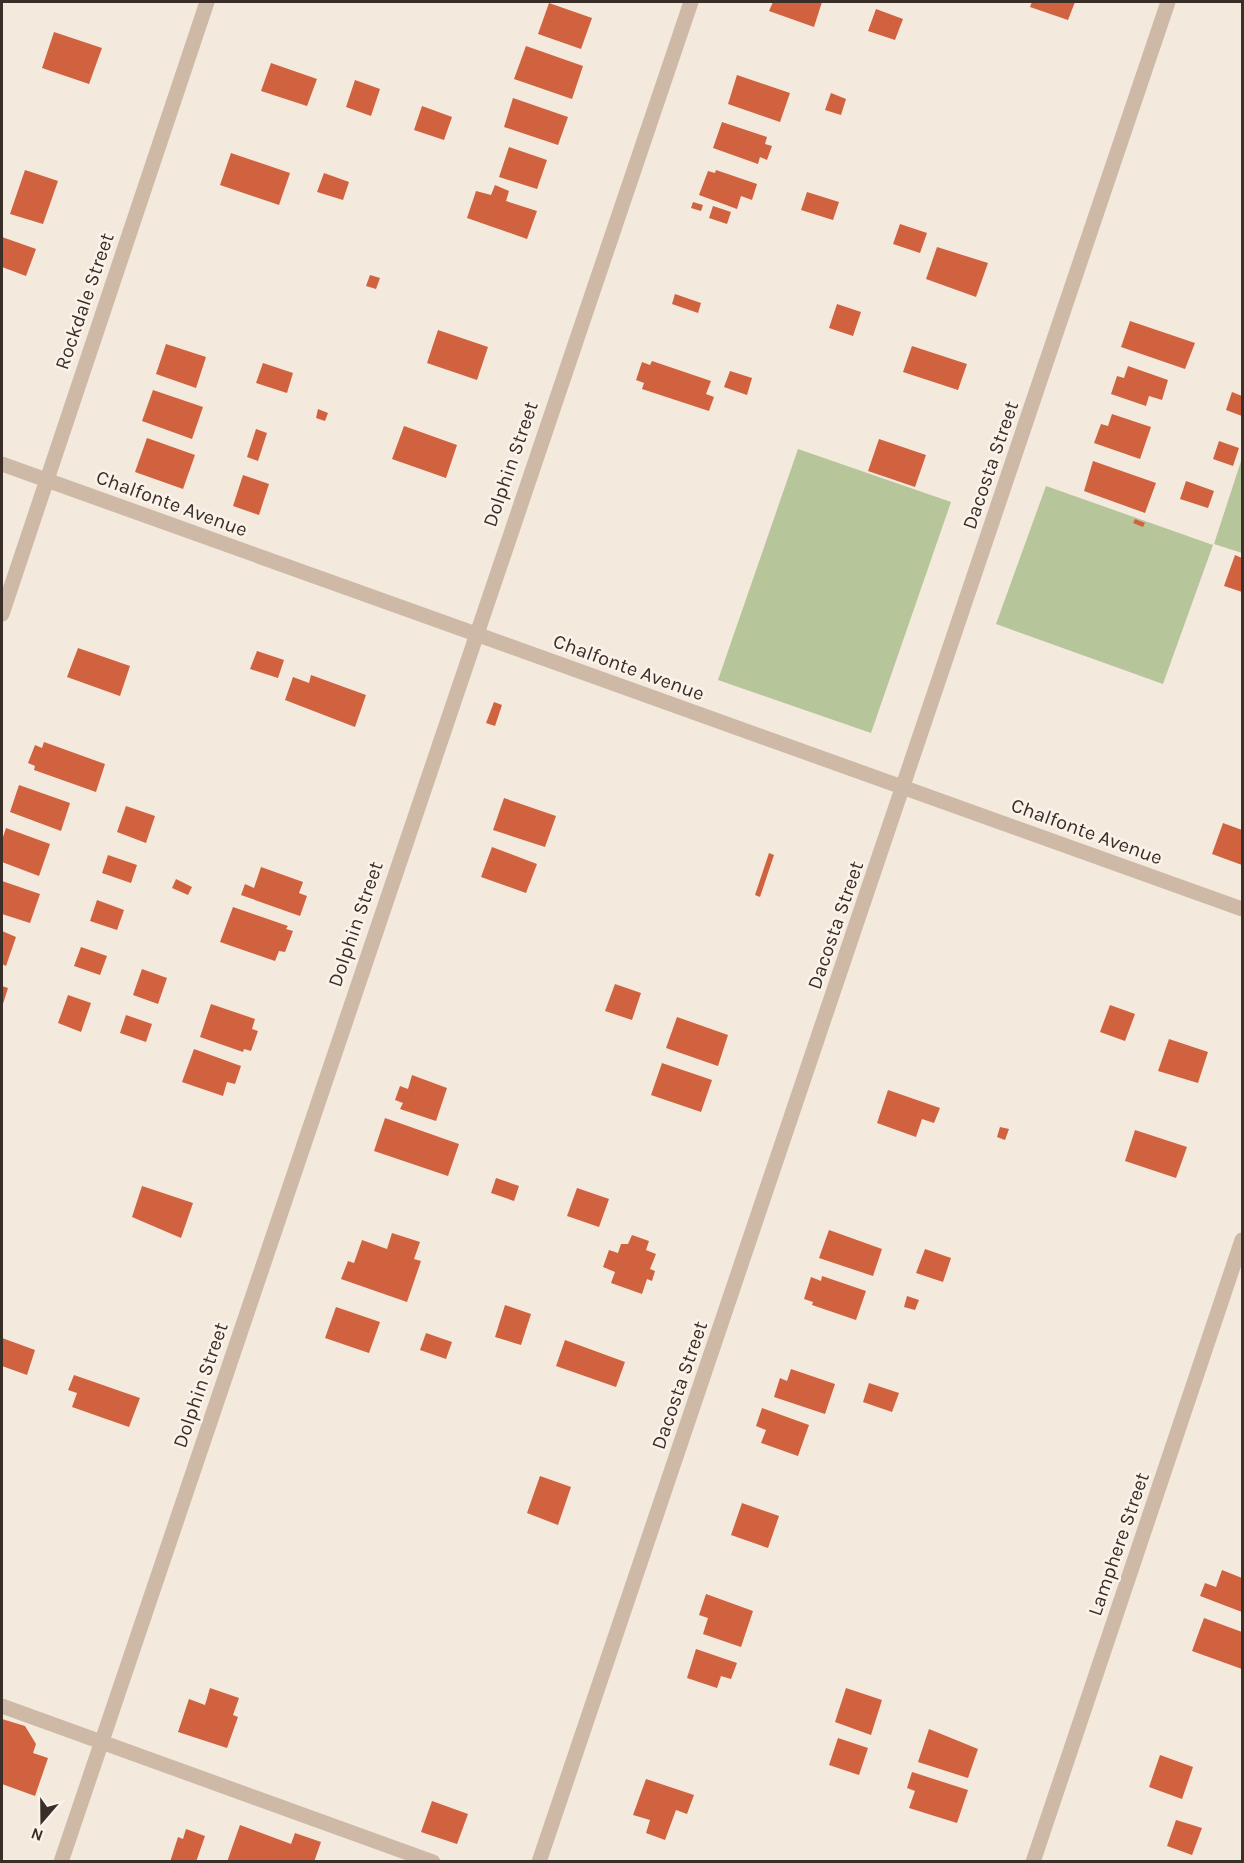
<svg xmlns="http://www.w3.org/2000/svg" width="1244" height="1863" font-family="Karla,sans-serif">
<rect width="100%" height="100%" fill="#f4e9dd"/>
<g fill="#b7c59b">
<polygon points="798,449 951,502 871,733 718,680"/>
<polygon points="1242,458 1242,553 1214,544"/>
<polygon points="1046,486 1213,545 1163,684 996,624"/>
</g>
<g fill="#d0623f">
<polygon points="773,2 822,2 814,27 769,11"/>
<polygon points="1032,2 1075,2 1068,20 1030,7"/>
<polygon points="549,3 592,18 581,49 538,34"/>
<polygon points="876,9 903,19 895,40 868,31"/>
<polygon points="54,32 102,48 89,84 42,68"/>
<polygon points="526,46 583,66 572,99 514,79"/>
<polygon points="271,63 317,79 307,106 261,91"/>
<polygon points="737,75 790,93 780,122 728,104"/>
<polygon points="355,80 380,89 371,116 346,107"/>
<polygon points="831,93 846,99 841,115 825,110"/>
<polygon points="513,98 568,117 558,145 504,127"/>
<polygon points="422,106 452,117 444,140 414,130"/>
<polygon points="722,122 767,137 765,144 772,146 767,160 760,157 758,164 713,148"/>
<polygon points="509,147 547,160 537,189 499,177"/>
<polygon points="231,153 290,173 279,205 220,185"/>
<polygon points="25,170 58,181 43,224 10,214"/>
<polygon points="716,170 757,184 752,200 741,196 737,209 699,195 708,171 715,173"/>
<polygon points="324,173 349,182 343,200 317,192"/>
<polygon points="495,185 509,191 506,201 537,211 527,239 467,218 476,191 491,195"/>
<polygon points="807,192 839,202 833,220 801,210"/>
<polygon points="693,202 703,205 701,211 691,208"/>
<polygon points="713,206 731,212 727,224 709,218"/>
<polygon points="900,224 927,233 920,253 893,244"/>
<polygon points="2,237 36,249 26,276 2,267"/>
<polygon points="937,247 988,263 976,297 926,279"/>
<polygon points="370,275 380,278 376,289 366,286"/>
<polygon points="675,294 701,303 698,313 672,304"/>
<polygon points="837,304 861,312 853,336 829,328"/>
<polygon points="1130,321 1195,343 1185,369 1121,347"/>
<polygon points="438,330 488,347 477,380 427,363"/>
<polygon points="166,344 206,357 196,388 156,374"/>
<polygon points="912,346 967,364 958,390 903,372"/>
<polygon points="652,361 711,381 706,394 714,397 709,411 642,389 644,383 636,380 642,362 650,365"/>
<polygon points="263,363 293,373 287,393 256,383"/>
<polygon points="1128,366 1168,380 1162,400 1149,396 1146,406 1111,394 1117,376 1124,378"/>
<polygon points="730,371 752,378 747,395 724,387"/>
<polygon points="153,390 203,407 192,439 142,421"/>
<polygon points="1232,392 1242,396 1242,416 1226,410"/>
<polygon points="318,409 328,413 325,421 316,418"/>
<polygon points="1112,414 1151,427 1140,459 1094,443 1101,424 1108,426"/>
<polygon points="404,426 457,445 446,478 392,459"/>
<polygon points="256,429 267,433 258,461 247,457"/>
<polygon points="147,438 195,455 183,489 135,472"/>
<polygon points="879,439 926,455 915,487 868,471"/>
<polygon points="1219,441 1239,448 1233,466 1213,459"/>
<polygon points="1093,461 1156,483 1145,513 1084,491"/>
<polygon points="243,475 269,484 259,515 233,506"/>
<polygon points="1186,481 1214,491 1208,508 1180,499"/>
<polygon points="1135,519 1145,523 1143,527 1133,523"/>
<polygon points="1235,555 1242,558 1242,592 1224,586"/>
<polygon points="78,648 130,666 120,696 67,677"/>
<polygon points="257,651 284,660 278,678 250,669"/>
<polygon points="311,675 366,695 355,727 285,700 293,677 309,683"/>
<polygon points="494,702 502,705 495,726 486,723"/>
<polygon points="44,742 105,764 96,792 34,770 35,766 28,763 35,745 42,748"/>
<polygon points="19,785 70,803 61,831 10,812"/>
<polygon points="504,798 556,816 545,847 493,830"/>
<polygon points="126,806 155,816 146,843 117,832"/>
<polygon points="1223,823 1242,830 1242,865 1212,854"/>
<polygon points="6,828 50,844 39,876 2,862 2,840"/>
<polygon points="492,847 537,864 526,893 481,877"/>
<polygon points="769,853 774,855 760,897 755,895"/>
<polygon points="108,855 137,865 131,883 102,873"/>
<polygon points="261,867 303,882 299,893 307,896 300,916 241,895 245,884 254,888"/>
<polygon points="176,879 192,887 188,895 172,888"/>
<polygon points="2,881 40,894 30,923 2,914"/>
<polygon points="97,900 124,910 117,930 90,921"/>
<polygon points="233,907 288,926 286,929 293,931 285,952 279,951 275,961 220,942"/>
<polygon points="2,931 16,937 6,966 2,964"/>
<polygon points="81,947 107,956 100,975 74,966"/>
<polygon points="142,969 167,978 158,1004 133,995"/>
<polygon points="615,984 641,993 632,1020 605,1011"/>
<polygon points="2,986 8,988 2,1007"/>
<polygon points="68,995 91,1003 81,1032 58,1023"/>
<polygon points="211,1004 255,1019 252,1029 258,1031 251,1051 244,1049 243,1052 200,1037"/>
<polygon points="1110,1005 1135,1014 1125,1041 1100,1032"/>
<polygon points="126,1015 152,1024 146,1042 120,1033"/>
<polygon points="677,1017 728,1035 718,1066 666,1048"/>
<polygon points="1169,1039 1208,1052 1198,1083 1158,1071"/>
<polygon points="194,1049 241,1066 235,1084 227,1082 223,1096 182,1082"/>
<polygon points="662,1063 712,1080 701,1112 651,1095"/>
<polygon points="412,1075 447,1088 436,1121 400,1109 403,1103 395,1100 400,1086 408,1089"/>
<polygon points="888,1090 940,1108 934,1123 922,1119 916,1137 877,1123"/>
<polygon points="385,1118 459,1144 448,1176 374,1151"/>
<polygon points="1000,1127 1009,1129 1005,1140 997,1137"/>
<polygon points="1135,1130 1187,1147 1176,1178 1125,1161"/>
<polygon points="496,1178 519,1186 514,1201 491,1193"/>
<polygon points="142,1186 193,1203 181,1238 132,1217"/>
<polygon points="577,1188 609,1199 599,1227 567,1216"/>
<polygon points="829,1230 882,1249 873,1276 819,1258"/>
<polygon points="392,1233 420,1242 414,1259 421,1261 407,1302 341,1279 348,1261 354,1263 362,1240 387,1249"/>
<polygon points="632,1235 649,1241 646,1250 656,1254 650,1269 655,1271 652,1281 647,1279 642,1294 611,1283 615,1272 603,1267 609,1250 618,1253 621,1244 628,1244"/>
<polygon points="925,1249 951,1258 943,1282 916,1273"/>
<polygon points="822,1276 866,1291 856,1320 812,1305 813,1302 804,1299 811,1277 821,1281"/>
<polygon points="907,1296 919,1300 915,1310 904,1307"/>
<polygon points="505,1305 531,1314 521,1345 495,1337"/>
<polygon points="336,1307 380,1322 369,1353 325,1338"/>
<polygon points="426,1333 452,1342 446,1359 420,1350"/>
<polygon points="2,1338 35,1350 27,1375 2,1366"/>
<polygon points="565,1340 625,1362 616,1387 556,1366"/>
<polygon points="791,1369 835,1384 825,1414 774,1397 780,1378 787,1381"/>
<polygon points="74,1375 140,1398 129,1427 72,1407 77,1393 68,1390"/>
<polygon points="869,1383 899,1393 892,1412 863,1402"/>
<polygon points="762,1408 809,1425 798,1456 761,1443 766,1430 756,1426"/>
<polygon points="540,1476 571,1487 558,1525 527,1513"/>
<polygon points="742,1503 779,1516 768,1548 731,1535"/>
<polygon points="1222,1570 1242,1578 1242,1612 1200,1596 1205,1583 1216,1587"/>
<polygon points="706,1594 753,1611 741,1647 703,1634 708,1618 699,1615"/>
<polygon points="1204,1618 1242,1632 1242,1669 1192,1651"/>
<polygon points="696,1649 737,1663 731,1679 721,1676 717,1688 687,1678"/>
<polygon points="210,1688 239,1698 233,1715 238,1717 227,1748 178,1732 189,1699 205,1705"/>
<polygon points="846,1688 882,1700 871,1735 835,1722"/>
<polygon points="2,1719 25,1726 36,1744 33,1753 48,1758 35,1796 2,1784"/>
<polygon points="929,1729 978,1749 968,1778 918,1762"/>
<polygon points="838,1738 868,1748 859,1775 829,1765"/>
<polygon points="1160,1755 1193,1767 1182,1799 1149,1787"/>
<polygon points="912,1772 968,1790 957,1823 909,1808 915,1791 907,1788"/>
<polygon points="646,1779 694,1795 687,1814 676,1810 665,1840 646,1833 650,1820 633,1815"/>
<polygon points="432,1801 468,1814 457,1844 421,1832"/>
<polygon points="1176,1820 1202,1828 1192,1855 1167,1846"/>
<polygon points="240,1825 291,1844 295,1833 321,1842 314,1862 227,1862"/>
<polygon points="186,1829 205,1836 196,1862 170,1862 178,1837 183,1839"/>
</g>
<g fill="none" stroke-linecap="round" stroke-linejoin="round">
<polyline stroke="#ceb9a7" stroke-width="15" points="2,1706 433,1862"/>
<g stroke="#ceb9a7" stroke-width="15">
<polyline points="2,464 1242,909"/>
<polyline points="2,614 207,2"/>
<polyline points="61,1862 691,2"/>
<polyline points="539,1862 1168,2"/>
<polyline points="1033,1862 1242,1240"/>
</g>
</g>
<g text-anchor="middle" stroke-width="5" stroke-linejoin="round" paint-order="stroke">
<g font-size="20" fill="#3a2e28" stroke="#fbf3ea">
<text transform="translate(84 301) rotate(-71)" y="7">Rockdale Street</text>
<text transform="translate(510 464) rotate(-71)" y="7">Dolphin Street</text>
<text transform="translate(990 465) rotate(-71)" y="7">Dacosta Street</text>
<text transform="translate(172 503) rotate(20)" y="7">Chalfonte Avenue</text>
<text transform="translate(629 667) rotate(20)" y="7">Chalfonte Avenue</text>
<text transform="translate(1087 831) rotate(20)" y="7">Chalfonte Avenue</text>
<text transform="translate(355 924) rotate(-71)" y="7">Dolphin Street</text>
<text transform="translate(835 925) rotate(-71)" y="7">Dacosta Street</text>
<text transform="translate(200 1385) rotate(-71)" y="7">Dolphin Street</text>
<text transform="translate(679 1385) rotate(-71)" y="7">Dacosta Street</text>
<text transform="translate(1118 1544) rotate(-71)" y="7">Lamphere Street</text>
</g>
</g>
<rect width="1244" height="1863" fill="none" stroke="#3a2e28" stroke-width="6"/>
<g transform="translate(42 1821) rotate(200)" stroke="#fbf3ea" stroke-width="4.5" paint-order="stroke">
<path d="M0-4.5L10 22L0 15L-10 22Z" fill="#3a2e28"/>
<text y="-9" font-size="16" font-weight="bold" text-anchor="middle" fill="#3a2e28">N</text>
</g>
</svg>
